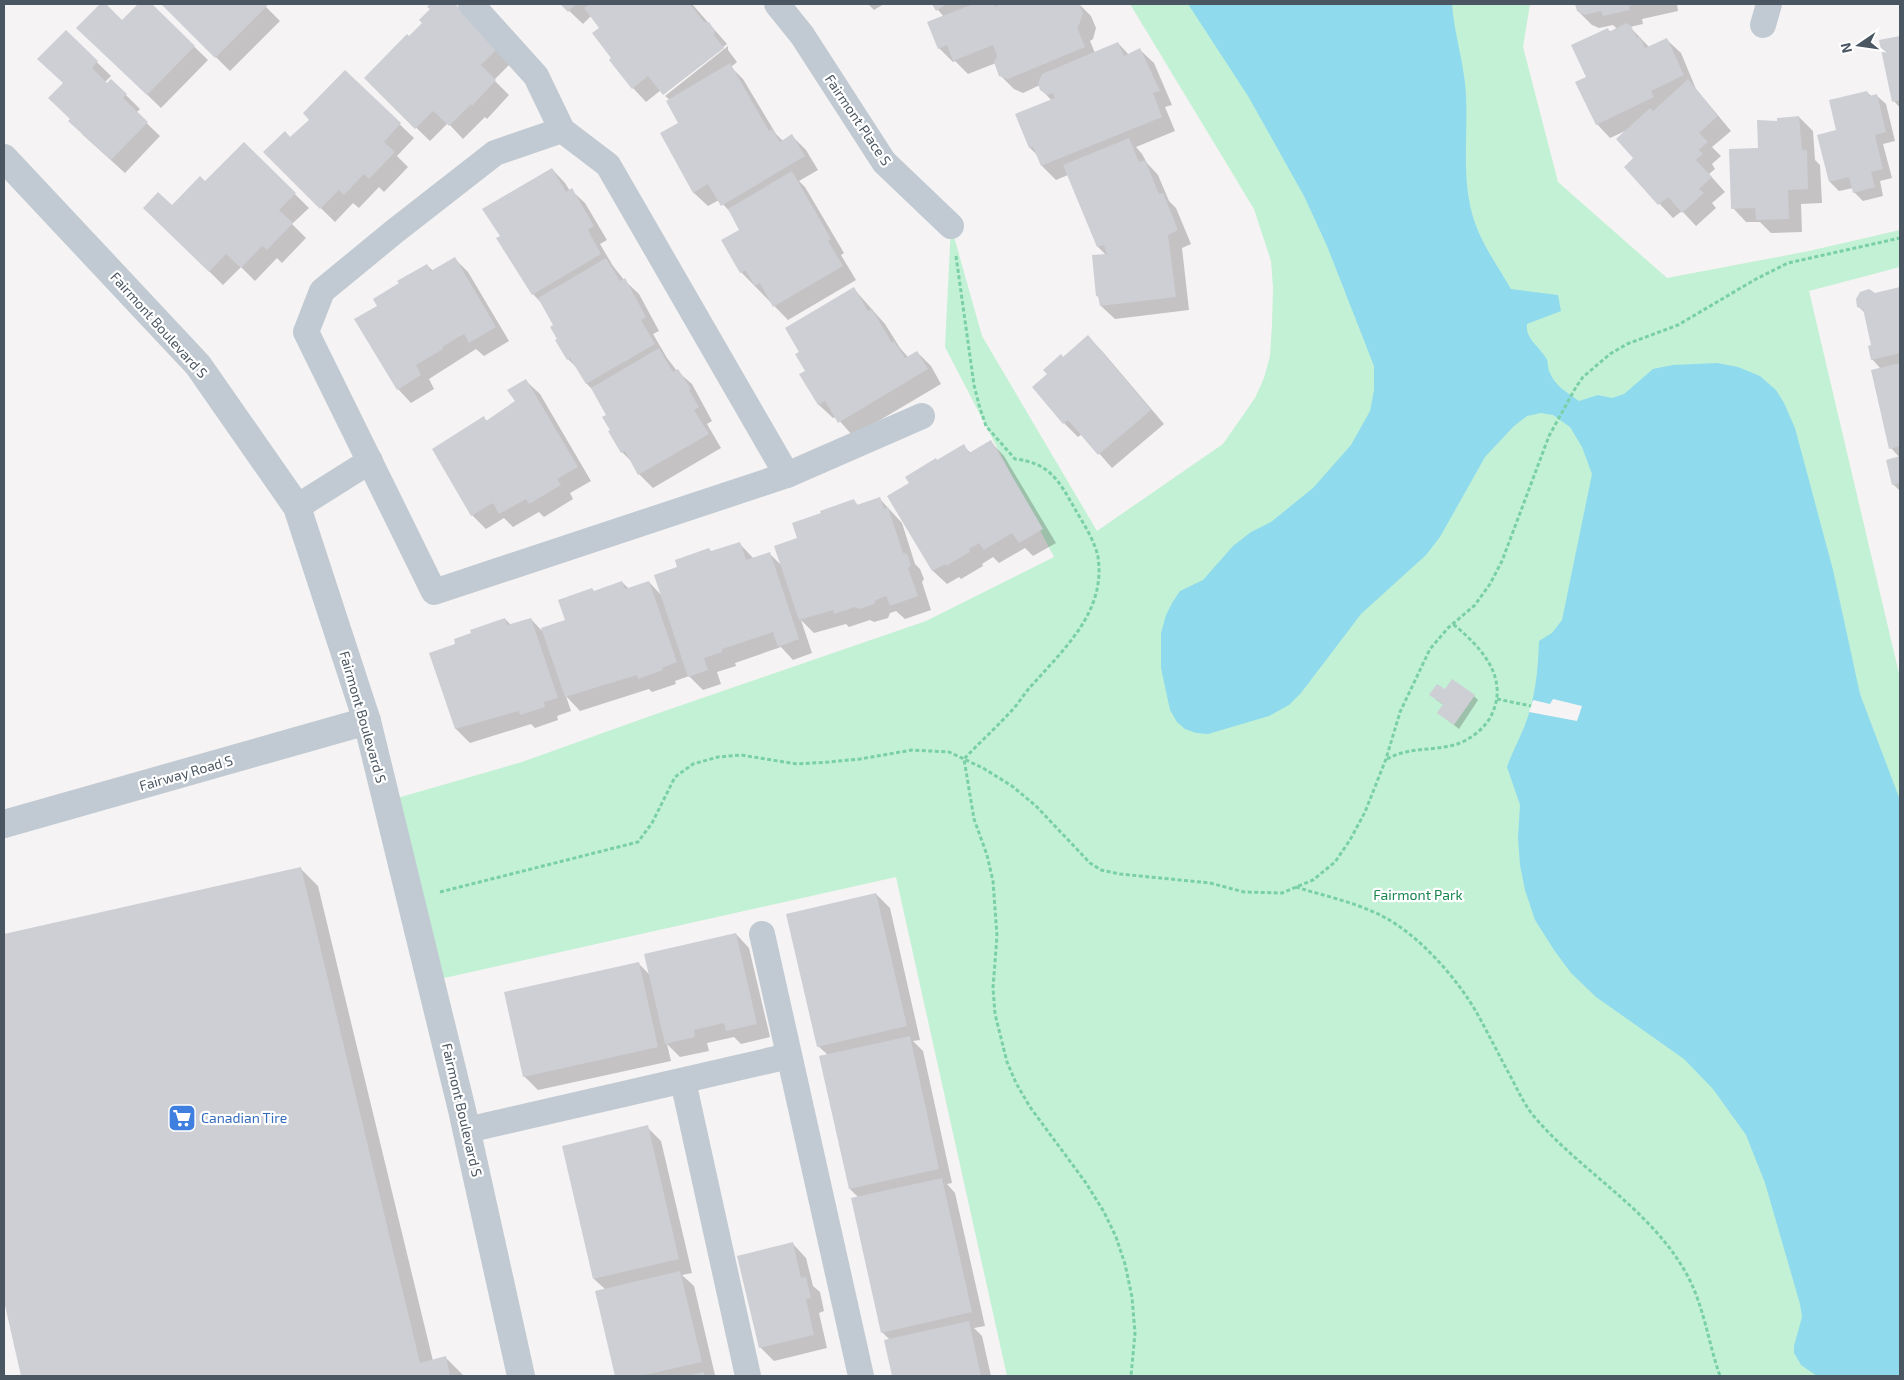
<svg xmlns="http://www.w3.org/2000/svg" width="1904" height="1380" font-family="'Exo 2',sans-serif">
<rect width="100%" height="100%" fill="#f5f3f3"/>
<polygon fill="#c3f1d5" points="1130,4 1530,4 1523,47 1558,182 1667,278 1809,251 1900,230 1900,267 1809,291 1900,678 1900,1376 1007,1376 896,877 431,981 387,801 522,762 653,715 926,621 1054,557 945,347 951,226 982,336 1097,531 1223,444 1255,398 1264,378 1270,356 1272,324 1273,288 1271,261 1254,209"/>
<path fill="#90daee" d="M1188 4H1452C1454 31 1462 56 1465 83 1470 129 1459 177 1475 223 1483 246 1499 268 1511 289L1558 295 1561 311 1527 324C1525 339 1539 346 1546 358 1549 362 1547 368 1550 373 1555 386 1568 393 1579 401L1598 395 1612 398 1624 394 1653 369 1673 365 1717 363 1738 367 1760 376 1776 390 1784 403 1795 428 1833 570 1860 694 1900 800V1376H1817L1801 1365 1794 1353V1346L1802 1317 1800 1304 1765 1183 1746 1135 1713 1089 1684 1059 1596 997 1571 973 1554 950 1535 920 1525 890 1520 865 1518 838 1520 805 1507 767C1511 755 1517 744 1522 732 1535 703 1538 672 1539 641L1552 633 1562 620 1592 474 1582 447 1570 427 1553 415 1541 413 1527 416 1514 426 1485 457 1440 537 1426 555 1361 614 1301 693 1289 705 1269 716 1208 734 1196 733 1185 729 1177 722 1170 710 1161 668V633L1166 615 1172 603 1180 591 1203 580 1233 546 1251 532 1271 522 1313 488 1351 445 1370 411 1374 390V366L1327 246 1304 196 1248 96Z"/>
<polygon fill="#f5f3f3" points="1553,699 1582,706 1577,721 1529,712 1533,700 1550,704"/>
<g fill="#0003">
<polygon points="102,4 104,4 122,22 140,4 150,4 208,60 161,108 78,28"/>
<polygon points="162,4 263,4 280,21 230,71"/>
<polygon points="431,4 453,4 512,62 494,80 509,95 487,119 485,117 463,139 448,123 430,141 365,78 424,23 431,9 429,6"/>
<polygon points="562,4 692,4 727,44 664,94 661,90 646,102 633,88 613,58 601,28 591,16 583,24"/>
<polygon points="868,4 884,4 874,10"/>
<polygon points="933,4 996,4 999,6 1005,4 1079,4 1091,16 1096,28 1093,39 1090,41 1095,53 1118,43 1129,55 1140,50 1154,63 1172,105 1165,107 1175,131 1136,147 1142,154 1147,163 1158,175 1169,201 1176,208 1191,244 1182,248 1189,310 1115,319 1101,306 1100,298 1097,296 1106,255 1098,247 1068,175 1056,180 1042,166 1038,156 1030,148 1052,101 1041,89 1040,85 1023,93 1014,89 1000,75 996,63 968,74 955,61 953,62 939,48 944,17"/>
<polygon points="1577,4 1677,4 1678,11 1642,19 1643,24 1630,27 1649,47 1667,40 1681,53 1696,89 1731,131 1712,147 1721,156 1712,164 1715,169 1709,174 1725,192 1712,203 1716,208 1696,226 1682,211 1673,218 1625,167 1635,158 1625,131 1610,138 1597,124 1588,77 1607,29 1611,32 1617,29 1613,25 1599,28 1592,25 1578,11"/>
<polygon points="66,32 111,76 105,82 107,84 111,81 126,95 140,109 136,113 160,136 125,173 83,135 71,119 64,83"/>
<polygon points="1900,37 1900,108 1894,101 1880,41"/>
<polygon points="728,46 728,50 737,62 731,67 743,79 776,134 783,141 792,136 806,150 818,170 799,181 805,187 844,253 841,255 856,280 788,320 741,272 741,230 733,215 719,200 708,206 694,193 676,161 680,123 670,100 665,96"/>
<polygon points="345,72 414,138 397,156 408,167 384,192 379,187 359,208 353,203 335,222 264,152 291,139 311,120"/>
<polygon points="1867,92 1871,96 1876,95 1886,104 1895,141 1883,144 1892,178 1880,181 1883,196 1863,201 1854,192 1853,188 1839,191 1830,182 1818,136 1837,131"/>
<polygon points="1799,117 1813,131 1815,160 1820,165 1822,203 1801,204 1802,232 1771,233 1760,222 1746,222 1733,208 1760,149 1778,122"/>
<polygon points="244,144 309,208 292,224 306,238 282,263 277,258 255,281 241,267 223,285 145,208 172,207 205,183"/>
<polygon points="552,169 565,183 570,191 571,190 585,203 607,240 600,244 613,266 624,280 639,294 659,331 653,334 667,358 677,371 692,384 712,421 707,424 721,448 653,488 639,474 633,463 622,452 612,430 608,416 593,390 587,384 579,370 568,359 558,339 555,325 544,306 533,294 502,236"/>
<polygon points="455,259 468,272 509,341 484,356 476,349 429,379 434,389 411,403 398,389 378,306 427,265 433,271"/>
<polygon points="1900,288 1900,458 1891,448 1881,369 1872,359 1873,346 1865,313 1859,307 1875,294"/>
<polygon points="854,289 885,324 900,348 908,357 917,352 931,366 941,384 853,436 836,417 833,418 819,405 801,375 806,371"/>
<polygon points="1088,337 1102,351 1164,424 1112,468 1082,434 1078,437 1064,423 1034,387"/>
<polygon points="526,381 540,394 591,481 570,493 573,499 544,517 539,512 513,527 504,518 486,529 472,515 484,418 487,421 516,402"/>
<polygon points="991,442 1004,456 1056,543 1033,556 1025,548 999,563 993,557 982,564 983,566 961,579 959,577 947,584 933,571 889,496 910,484 937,461 963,446 971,453"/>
<polygon points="1900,458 1900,491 1893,484 1887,461"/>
<polygon points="880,499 902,523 915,564 920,569 924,579 922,582 931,610 905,619 896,611 890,613 888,618 874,622 870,620 849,627 846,624 814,633 801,620 812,653 793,660 781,647 735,663 736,666 717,672 721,684 703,690 689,676 675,681 676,684 652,692 649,689 580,711 566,696 571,711 557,716 558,720 535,728 531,724 470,743 456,729 431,654 457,645 505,619 511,625 531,619 541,630 566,621 595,592 622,582 629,589 649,582 662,596 678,568 712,552 739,543 754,559 769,553 782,566 799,539 854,501 859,506"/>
<polygon points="1445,690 1474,696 1478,700 1459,729 1439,713 1444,705 1435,699"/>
<polygon points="300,868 318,886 433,1361 446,1358 464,1376 22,1376 4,1296 4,935"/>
<polygon points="876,894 890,908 920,1040 913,1041 923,1051 952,1183 947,1184 955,1193 985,1326 974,1328 982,1336 991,1376 894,1376 886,1341 890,1340 882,1332 859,1198 850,1189 821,1057 828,1055 818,1046"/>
<polygon points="736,934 749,948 770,1037 741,1044 734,1037 707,1043 709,1051 680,1057 667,1044 671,1061 538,1090 524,1076 638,963 651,976"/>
<polygon points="647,1127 661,1141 692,1273 682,1275 694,1286 715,1375 616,1376 596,1292 606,1290 594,1279"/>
<polygon points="793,1244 806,1258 813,1286 820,1292 824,1311 819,1313 827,1348 774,1361 760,1347"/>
</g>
<g fill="#cdcfd5">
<polygon points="100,4 106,4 122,20 138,4 152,4 195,46 147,95 76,28"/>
<polygon points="161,4 265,4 267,6 215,58"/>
<polygon points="430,4 455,4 499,47 481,65 496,80 472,106 471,104 449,126 433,111 415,129 364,78 407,34 409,36 422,23 419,20 430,9 427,7"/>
<polygon points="560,4 576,4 568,12"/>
<polygon points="590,4 690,4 704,22 709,22 715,31 714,35 724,48 663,95 648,76 632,89 609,60 611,58 592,33 599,28 584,8"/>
<polygon points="932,4 947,4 936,11"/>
<polygon points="973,4 994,4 995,7 1001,4 1079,4 1083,13 1079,25 1077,27 1085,47 1008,79 999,76 994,62 997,56 993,45 953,61 947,45 938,49 927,22"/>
<polygon points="1575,4 1634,4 1634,5 1629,6 1630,10 1603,16 1601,11 1585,15 1577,11"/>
<polygon points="1626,23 1631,26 1637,38 1640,37 1645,48 1667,38 1684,75 1651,91 1654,97 1596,125 1575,82 1586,77 1571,45 1608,28 1609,32"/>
<polygon points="66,30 98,61 92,68 107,83 111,79 127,94 123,98 148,122 111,160 68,121 70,119 48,98 63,83 37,59"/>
<polygon points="1900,36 1900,100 1892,102 1879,40"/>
<polygon points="1118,42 1124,56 1140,48 1160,91 1153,93 1162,117 1041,166 1033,147 1029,148 1015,114 1055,98 1053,93 1047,95 1040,90 1038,83 1042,74"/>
<polygon points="730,63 769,131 772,129 780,142 792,134 805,156 721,206 708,184 693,193 660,133 678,123 666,101"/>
<polygon points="345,70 401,123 384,142 395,152 369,179 364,174 344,195 339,190 320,209 263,152 285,131 290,137 309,120 303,113"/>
<polygon points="1688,79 1718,116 1699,133 1708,142 1699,150 1703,154 1696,160 1712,177 1699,189 1704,193 1682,213 1669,198 1667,198 1658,205 1624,167 1633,158 1616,139 1650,108 1653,111"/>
<polygon points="1867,91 1869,96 1877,94 1886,132 1875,135 1883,169 1871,172 1875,187 1853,193 1849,177 1829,182 1817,135 1836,130 1829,100"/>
<polygon points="1799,116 1802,150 1807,150 1808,189 1788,190 1789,219 1756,220 1755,208 1731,209 1729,149 1758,148 1757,120 1777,121 1777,118"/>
<polygon points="1129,138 1139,162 1145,160 1159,194 1163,193 1178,230 1168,235 1176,297 1100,306 1098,296 1096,296 1092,255 1107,254 1104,245 1097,247 1063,165"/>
<polygon points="244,142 296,193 279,210 293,223 267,250 262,246 241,268 226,254 209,272 143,208 158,192 172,205 200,176 205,181"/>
<polygon points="552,168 566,192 572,188 594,226 588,230 601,254 532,295 496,238 500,236 482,209"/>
<polygon points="792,171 831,239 828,241 843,266 773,307 760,283 755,286 745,270 740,273 721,240 739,230 728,209"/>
<polygon points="455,257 496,327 469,343 464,334 442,347 443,349 416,365 421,375 397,390 354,319 377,306 373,299 399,283 397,281 427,264 431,271"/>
<polygon points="606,258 620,281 625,278 646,317 641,320 655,344 586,384 570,358 567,360 555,340 557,339 550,327 553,325 538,298"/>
<polygon points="854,287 868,311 872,309 892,343 894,341 905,358 917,351 928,369 838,423 825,401 818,405 799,374 805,371 795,354 799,352 785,328"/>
<polygon points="1900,287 1900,353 1871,360 1868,346 1871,345 1863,309 1857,307 1856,299 1860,292 1869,289 1875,293"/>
<polygon points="1088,335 1151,410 1098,455 1068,420 1063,424 1032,387 1047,374 1043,370 1061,354 1063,357"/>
<polygon points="659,348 673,372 678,369 691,389 689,390 699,407 694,410 709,434 638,475 625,451 621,453 608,431 610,430 602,417 606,415 591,388"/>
<polygon points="1900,363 1900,446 1889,449 1871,370"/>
<polygon points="526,379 578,467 557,479 561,485 529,504 526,499 499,514 493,503 471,516 432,449 484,416 486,421 515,401 507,390"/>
<polygon points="991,440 1043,529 1019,543 1012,533 984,550 979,543 969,549 970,552 946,566 945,564 932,571 887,496 909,483 905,477 936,458 937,460 964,444 969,453"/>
<polygon points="1900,456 1900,483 1892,485 1886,460"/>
<polygon points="880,497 884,509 888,507 903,553 907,554 911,565 908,568 918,596 890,606 886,596 876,600 874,604 860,609 855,607 834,614 833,610 799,620 774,546 797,538 792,523 821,513 820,511 854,499 857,505"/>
<polygon points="740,542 746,560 770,552 799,639 778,647 773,632 722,649 722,652 704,658 708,670 688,677 654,575 677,567 675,560 709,548 711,551"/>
<polygon points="622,581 625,589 649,581 677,662 662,668 663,670 638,679 637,675 565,697 541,628 565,620 558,600 592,588 594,591"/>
<polygon points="505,618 507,625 531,618 558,698 544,702 545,707 520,715 519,711 455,729 429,653 455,644 454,639 471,633 470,630"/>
<polygon points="1452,679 1475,695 1454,725 1437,713 1443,704 1429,695 1437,684 1445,689"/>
<polygon points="301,867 420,1363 446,1356 450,1376 21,1376 4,1301 4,934"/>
<polygon points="876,893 907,1026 817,1047 786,914"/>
<polygon points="736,933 757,1024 726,1031 724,1023 694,1030 695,1037 665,1044 644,954"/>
<polygon points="639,962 658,1047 523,1077 504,992"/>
<polygon points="910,1036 939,1169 849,1189 819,1056"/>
<polygon points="648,1125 679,1259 593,1279 562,1146"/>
<polygon points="942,1178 972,1312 881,1333 851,1198"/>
<polygon points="793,1242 801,1278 806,1277 811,1298 806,1299 814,1335 759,1348 737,1256"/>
<polygon points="680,1271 702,1362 640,1376 615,1376 595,1291"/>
<polygon points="969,1321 981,1376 892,1376 884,1340"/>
<polygon points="704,1372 704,1376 691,1376 690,1375"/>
</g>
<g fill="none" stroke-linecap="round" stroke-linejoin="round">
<g stroke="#7ad0a6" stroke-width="3" stroke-dasharray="4 2.5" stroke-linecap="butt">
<path d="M956 256 974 385 979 405 986 426 1015 459C1050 463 1059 481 1075 509 1083 523 1095 541 1098 557 1106 611 1065 648 1033 684 1026 691 1021 700 1014 708 999 725 980 742 964 759L974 819 987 855 993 881 997 936 993 988 995 1014 1007 1062 1016 1083 1030 1107 1086 1183 1104 1212 1116 1237 1125 1264 1132 1297 1135 1333 1131 1376"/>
<polyline points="1497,699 1531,706"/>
<path d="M1387 759C1408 747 1431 751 1454 745 1468 741 1482 731 1490 718 1511 679 1482 648 1453 624"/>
<path d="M1296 887C1324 896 1355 902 1382 916 1418 934 1458 979 1478 1015 1490 1037 1501 1059 1513 1081 1519 1093 1524 1103 1532 1114 1579 1171 1649 1207 1686 1273 1704 1305 1708 1342 1720 1376"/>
<polyline points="440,892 638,842 652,823 675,777 693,764 718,757 741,755 797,764 829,762 860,759 912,750 949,752 983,768 1012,786 1036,806 1090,863 1101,870 1120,874 1210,883 1244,892 1282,893 1313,880 1335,862 1350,840 1365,812 1386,759 1400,712 1430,649 1448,628 1475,605 1490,584 1502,561 1549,436 1576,387 1583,377 1610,354 1627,344 1678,325 1756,279 1788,263 1900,238"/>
</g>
<g stroke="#c1cad2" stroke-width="26">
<polyline points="471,4 536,76 562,130 608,165 787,475 434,592 306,332 322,291 395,231 495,153 562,130"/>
<polyline points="777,4 802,35 884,162 951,226"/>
<polyline points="1763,25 1769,4"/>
<polyline points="787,475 922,416"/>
<polyline points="297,507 370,461"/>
<polyline points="762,934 861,1376"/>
<polyline points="683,1081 748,1376"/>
<polyline points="467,1130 789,1056"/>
</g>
<g stroke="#c1cad2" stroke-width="28">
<polyline points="4,158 198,365 297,507 367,721 462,1110 521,1376"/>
<polyline points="4,824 367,721"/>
</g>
</g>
<defs>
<symbol id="supermarket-square" viewBox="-11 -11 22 22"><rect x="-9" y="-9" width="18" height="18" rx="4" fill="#3f7fe0" stroke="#fff"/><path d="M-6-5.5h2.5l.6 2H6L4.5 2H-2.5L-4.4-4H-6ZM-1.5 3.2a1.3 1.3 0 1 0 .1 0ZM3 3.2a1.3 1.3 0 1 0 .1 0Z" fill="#fff"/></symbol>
</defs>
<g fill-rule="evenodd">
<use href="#supermarket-square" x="166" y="1102" width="32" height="32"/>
</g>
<g text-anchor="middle" stroke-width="4.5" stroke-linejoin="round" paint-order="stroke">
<g font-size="14" fill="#4a5661" stroke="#fff">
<text transform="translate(858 120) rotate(56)" y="5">Fairmont Place S</text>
<text transform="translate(159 325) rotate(48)" y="5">Fairmont Boulevard S</text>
<text transform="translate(363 717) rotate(74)" y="5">Fairmont Boulevard S</text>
<text transform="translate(186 773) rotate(-16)" y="5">Fairway Road S</text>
<text transform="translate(462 1110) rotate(77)" y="5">Fairmont Boulevard S</text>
</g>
<g font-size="14" fill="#17864f" stroke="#fff">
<text x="1418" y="900">Fairmont Park</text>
</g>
<g font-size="14" fill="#366cbe" stroke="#fff" text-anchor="start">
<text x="201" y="1123">Canadian Tire</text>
</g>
</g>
<rect width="1904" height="1380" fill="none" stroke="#4a5661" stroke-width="10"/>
<g transform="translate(1859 45) rotate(257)" stroke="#ffffff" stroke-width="4" paint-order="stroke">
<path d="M0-4L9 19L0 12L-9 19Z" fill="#4a5661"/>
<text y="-8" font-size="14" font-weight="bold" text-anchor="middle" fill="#4a5661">N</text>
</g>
</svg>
